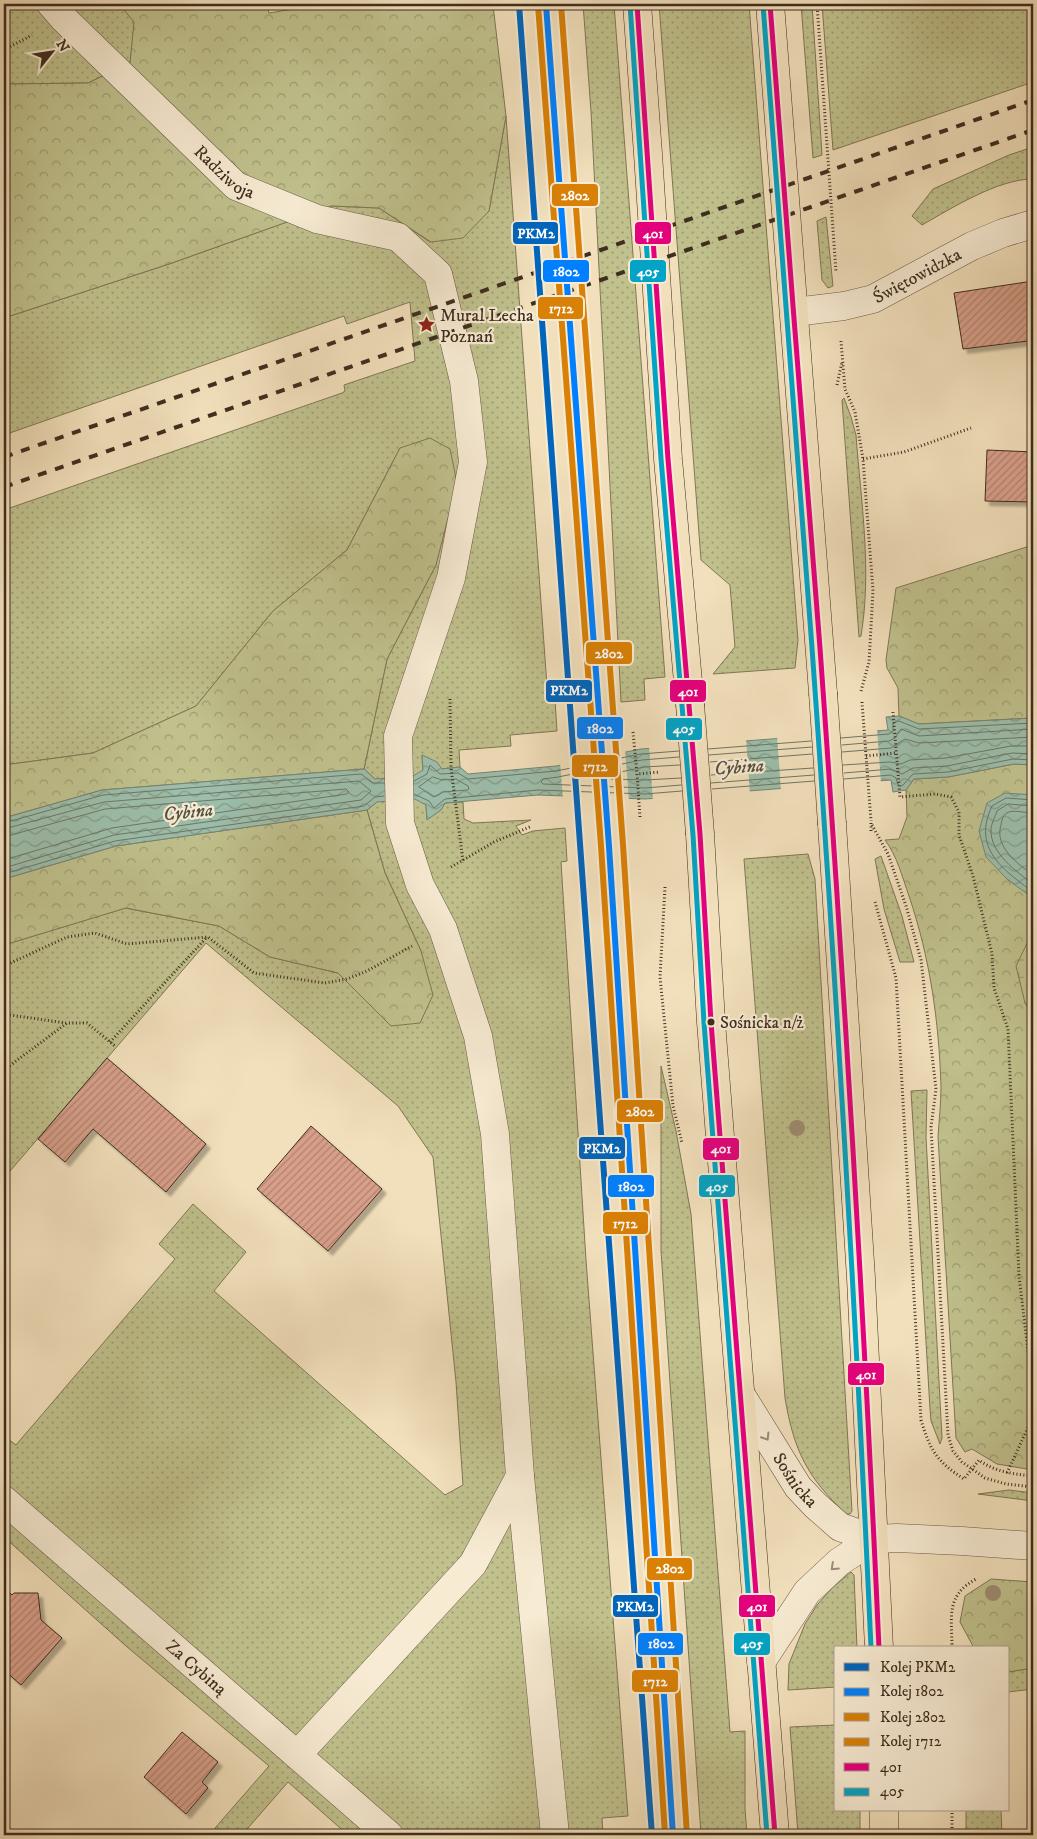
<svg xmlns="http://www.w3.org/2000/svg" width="1037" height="1839" font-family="'IM FELL DW Pica',serif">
<defs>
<pattern id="grass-dots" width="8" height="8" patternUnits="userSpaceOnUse" patternTransform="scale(1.25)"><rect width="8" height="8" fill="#c0c18d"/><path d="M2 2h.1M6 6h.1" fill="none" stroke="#9d9d73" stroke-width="1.8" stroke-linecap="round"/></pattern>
<pattern id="forest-crowns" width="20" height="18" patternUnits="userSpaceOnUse" patternTransform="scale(1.25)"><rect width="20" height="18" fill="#c0c18d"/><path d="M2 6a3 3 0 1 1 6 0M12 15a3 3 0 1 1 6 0" fill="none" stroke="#9d9d73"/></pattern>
<pattern id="wetland-marsh" width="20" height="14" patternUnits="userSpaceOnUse" patternTransform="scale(1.25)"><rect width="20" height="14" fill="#c0c18d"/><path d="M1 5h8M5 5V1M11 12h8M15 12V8" fill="none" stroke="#9d9d73"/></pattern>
<pattern id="water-waves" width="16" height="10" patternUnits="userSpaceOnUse" patternTransform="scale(1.25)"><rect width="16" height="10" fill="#9cbeab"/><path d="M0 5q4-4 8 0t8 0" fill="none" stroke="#819b8b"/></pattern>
<pattern id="building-hatch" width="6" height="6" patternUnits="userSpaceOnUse" patternTransform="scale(1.25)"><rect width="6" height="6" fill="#d89f8a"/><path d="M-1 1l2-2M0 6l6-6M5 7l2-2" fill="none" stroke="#b18270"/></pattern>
<filter id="shadow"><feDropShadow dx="4.5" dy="4.5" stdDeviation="1" flood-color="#0004"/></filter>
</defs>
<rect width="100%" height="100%" fill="#f2e0bc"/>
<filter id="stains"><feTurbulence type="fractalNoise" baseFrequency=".004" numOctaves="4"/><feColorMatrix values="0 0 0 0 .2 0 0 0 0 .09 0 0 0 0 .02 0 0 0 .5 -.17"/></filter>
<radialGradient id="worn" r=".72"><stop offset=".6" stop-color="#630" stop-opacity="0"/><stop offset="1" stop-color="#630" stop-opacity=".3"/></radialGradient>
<g fill="url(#grass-dots)" stroke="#807756">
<polygon points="4,4 32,4 58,31 77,13 69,4 119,4 135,22 130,63 88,83 4,84"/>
<polygon points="583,4 614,4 665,677 644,679 645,700 621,702 591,111"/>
<polygon points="659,4 749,4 798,640 795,668 713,674 735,647 730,585 701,560"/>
<polygon points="801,4 812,4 822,155 813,158"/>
<polygon points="822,4 1033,4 1033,82 833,150"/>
<polygon points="506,116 548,700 555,700 557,731 510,735 511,746 459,750 460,767 442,769 422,756 427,819 441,810 445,803 463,802 464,819 473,823 531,820 516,826 522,835 533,831 565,828 567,861 561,862 586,1260 628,1816 602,1818 603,1835 348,1835 288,1782 242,1835 209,1835 269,1766 126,1646 4,1537 4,1436 16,1445 175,1259 159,1244 193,1204 246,1252 214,1291 445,1495 463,1485 456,1382 433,1157 398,1106 206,943 4,1178 4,945 125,908 219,926 270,957 338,973 391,1026 421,951 385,873 367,810 377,802 375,779 364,769 387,659 436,565 400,448 347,550 273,611 196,706 93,753 4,765 4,510 342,393 345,391 344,385 415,361 410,302 347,324 344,316 4,435 4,318 169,264 332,206 379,208 430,242 489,211"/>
<path d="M1033 147V179C998 179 952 208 922 225L912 216 933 189 1009 155Z"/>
<polygon points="826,217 833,286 828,288 822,280 817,221"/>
<path d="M844 398 851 417 856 435C861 502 872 570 861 636L859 637 842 400Z"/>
<path d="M808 854 815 879 852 1511 850 1514H846C807 1477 794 1451 785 1398L744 859Z"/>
<polygon points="881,856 902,916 914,962 900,962 884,909 875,859"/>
<polygon points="661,1066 676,1131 691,1214 730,1732 745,1731 745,1809 747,1835 701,1835 661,1251"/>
<polygon points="927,1090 926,1137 942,1438 940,1444 931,1421 930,1409 911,1091"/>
<polygon points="1009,1490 1033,1493 1033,1501 978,1494"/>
<polygon points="851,1572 854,1575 857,1648 836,1648 836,1687 788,1690 789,1664 805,1624 817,1605 832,1588"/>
<polygon points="1033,1668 1033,1689 1008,1692 1008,1672"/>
<polygon points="836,1725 836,1810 860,1810 860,1835 798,1835 790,1727"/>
<polygon points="966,1810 1001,1810 1002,1835 966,1833"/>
</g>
<g fill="url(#forest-crowns)" stroke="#807756">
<polygon points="119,4 267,4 269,13 312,6 313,4 491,4 493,5 506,116 489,211 463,238 431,242 379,208 332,206 169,264 4,318 4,84 88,83 130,63 134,22"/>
<polygon points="430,438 450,449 457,483 436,565 387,659 364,769 102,790 4,818 4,765 93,753 196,706 273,611 347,550 400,448"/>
<polygon points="1033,545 1033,718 918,724 899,716 898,688 887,668 886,660 896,588"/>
<path d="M1014 764 1033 765V931L1025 1003 1033 1014V1470L997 1464 972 1449 965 1452 956 1438 938 1137C939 1120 941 1103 941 1087 939 1021 930 958 909 896 902 876 897 856 885 840L899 839 907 817 906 790 914 779 948 777Z"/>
<polygon points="367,810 385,873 421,951 433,995 420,1023 391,1026 338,973 270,957 219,926 126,908 4,945 4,879 116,846"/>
<polygon points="991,1579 1033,1582 1033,1668 1008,1672 1008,1648 974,1648 960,1622 965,1596"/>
</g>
<polygon fill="url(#wetland-marsh)" stroke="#807756" points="1033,931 1033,1014 1025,1003 1016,966"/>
<g fill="url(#water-waves)" stroke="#778473">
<polygon points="899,716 919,724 1033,718 1033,765 1014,764 948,777 914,779 906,790 893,792 891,780 645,799 538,795 445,803 441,810 427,820 426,805 415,799 377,802 367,810 116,846 4,879 4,818 102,790 364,769 375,779 413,776 423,770 422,755 437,762 442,769 460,767 468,774 556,766 641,749 888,730 886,717"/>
<polygon points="1005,793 1033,795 1033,898 1008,880 986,857 979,831 987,803"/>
</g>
<g fill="#f2e0bc">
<polygon points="877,728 881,784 781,791 777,736"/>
<polygon points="746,738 750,794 653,801 649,746"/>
<polygon points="625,749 629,801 598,800 594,756"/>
<polygon points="590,757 593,800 563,798 560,763"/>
</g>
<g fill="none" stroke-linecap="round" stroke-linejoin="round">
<g stroke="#6e7665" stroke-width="1">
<polyline points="841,738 889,734 893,731 893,723 899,721 919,729 1033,723"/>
<polyline points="842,745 889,741 895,738 901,729 919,736 1033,729"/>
<polyline points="708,749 811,741"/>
<polyline points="842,752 891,748 905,739 919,743 1033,737"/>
<polyline points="709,755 812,747"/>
<polyline points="679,757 642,760 558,777 543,779 541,782 543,784 645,788 681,785"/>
<polyline points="710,762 812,754"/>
<polyline points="680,765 644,767 611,774 609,777 611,779 645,780 681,778"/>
<polyline points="843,765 890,762 901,764 910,760 946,758 1011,746 1033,746"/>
<polyline points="844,773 891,769 902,774 913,768 947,766 1012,753 1033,754"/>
<polyline points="711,775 813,768"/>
<polygon points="433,777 442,780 456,779 468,786 469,789 467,790 443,792 434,797 419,787"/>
<polyline points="844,779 891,775 896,778 898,785 902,786 913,774 948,772 1013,759 1033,760"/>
<polyline points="414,781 427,774 430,765 440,774 458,773 468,779 556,771 641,754 679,751"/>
<polyline points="711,783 814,775"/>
<polyline points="712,789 814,781"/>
<polyline points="414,794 429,801 434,808 445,799 538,790 645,794 682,791"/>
<path d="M1033 800 1006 798 992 806C972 848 1002 869 1033 892"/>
<path d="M1033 806 1008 804 997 811C995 817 991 824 991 830 990 853 1017 872 1033 884"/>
<path d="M1033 813C1026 813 1016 810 1009 812 1003 814 1002 819 1001 825 994 847 1018 864 1033 875"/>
<polyline points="4,823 103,795 361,774 373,783 384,783"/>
<polyline points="4,829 104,802 359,781 371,791 361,800 114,835 4,868"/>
<polyline points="4,837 105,809 346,789 349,792 347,794 112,828 4,860"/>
<polyline points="4,874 115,841 364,806 375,797 384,796"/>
</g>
</g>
<g fill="url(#building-hatch)" stroke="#3f2d1f" filter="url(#shadow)">
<polygon points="1033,281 1033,337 1028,337 1028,341 963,349 954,293"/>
<polygon points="987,450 1033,452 1033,502 985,501"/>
<polygon points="107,1058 206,1144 166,1192 93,1129 65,1162 38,1139"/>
<polygon points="311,1126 382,1189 328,1251 257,1189"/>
<polygon points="4,1588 12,1595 14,1593 38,1593 41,1620 62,1638 21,1685 4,1670"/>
<polygon points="182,1732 218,1762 202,1782 208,1788 186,1814 144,1777"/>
</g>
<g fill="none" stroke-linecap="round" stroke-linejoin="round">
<defs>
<g id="minor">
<path id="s1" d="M51 4 63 18 236 186 317 219 398 237 438 274 464 381 473 462 451 578 398 736 400 823 420 885 443 929 478 1036 495 1134 520 1476 555 1835"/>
<path id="s2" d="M795 312 844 306 873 299 972 246 1003 233 1033 224"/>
<path id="s3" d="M741 1395 798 1487 815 1505 840 1527 874 1539 897 1538 962 1541 1033 1546"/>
<path id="s4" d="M4 1500 389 1835"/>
<polyline points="761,1662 807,1592 839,1562 874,1539"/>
<polyline points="297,1755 473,1564 520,1476"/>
</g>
<g id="major">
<polyline points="637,4 648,154 668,459 690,704"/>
<polyline points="770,4 823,693"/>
<polyline points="832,824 861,1278 879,1648"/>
<polyline points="700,834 711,1022 775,1835"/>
<polyline points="884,1810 884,1835"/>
</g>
</defs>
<use href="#minor" stroke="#6c5a46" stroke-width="29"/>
<use href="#major" stroke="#3f2d1f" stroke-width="29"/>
<g stroke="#3f2d1f" stroke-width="3" stroke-dasharray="1 2.5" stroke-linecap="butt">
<polyline points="817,4 836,272"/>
<polyline points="4,50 32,35"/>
<polyline points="841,341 845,389 855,412 863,459 873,591 869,662 861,691"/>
<polyline points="837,385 842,362"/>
<polyline points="863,459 904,452 971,428"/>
<polyline points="450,699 451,768 463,861"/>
<polyline points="893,712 900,797 935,794 951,797 959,812 959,835 973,876 992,954 994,988 1008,1029 1019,1276 1033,1392"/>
<polyline points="633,732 637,774"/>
<polyline points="866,756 896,753"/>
<polyline points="640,817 637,774 660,772"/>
<polyline points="872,825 888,854 906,906 921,960 936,1089 931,1127 948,1435 953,1451 962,1462 985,1478 1006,1484 1033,1487"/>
<polyline points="871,831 871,821"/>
<polyline points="451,867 494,842 532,826"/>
<polyline points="665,887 660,977 673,1106 682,1143"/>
<path d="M875 902 896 978 921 1420C930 1450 937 1462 964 1479L979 1460C995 1472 1013 1474 1033 1476"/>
<polyline points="4,966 67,937 95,933 127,944 208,937 254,973 325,983 347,979 367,971 412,946"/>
<polyline points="4,1011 10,1015 66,1023"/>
<polyline points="110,1042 207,937"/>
<polyline points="4,1070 67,1023 87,1023 116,1047"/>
<polyline points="1007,1473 1030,1423 1033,1397"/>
<path d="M952 1648C952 1617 945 1596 976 1579"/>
<polyline points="952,1835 952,1810"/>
</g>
<use href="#minor" stroke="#f7ebd3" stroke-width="28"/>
<use href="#major" stroke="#f2e0bc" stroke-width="28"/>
<g stroke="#3f2d1f" stroke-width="4" stroke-dasharray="9 9" stroke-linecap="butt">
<polyline points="4,457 1033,100"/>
<polyline points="4,487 1033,130"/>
<polyline points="649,1793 652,1835"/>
</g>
<defs>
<g id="major-bridge">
<polyline points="823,693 832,824"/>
<polyline points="690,704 700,834"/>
</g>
</defs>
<use href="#major-bridge" stroke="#3f2d1f" stroke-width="29" stroke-linecap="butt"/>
<polyline stroke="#3f2d1f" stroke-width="3" stroke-dasharray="1 2.5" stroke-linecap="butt" points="862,702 871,821"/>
<use href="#major-bridge" stroke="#f2e0bc" stroke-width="28"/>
<defs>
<g id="bus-1">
<polyline points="637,4 668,459 700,834 711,1022 775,1835"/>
<path d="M770 4C785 219 804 433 820 648 844 981 864 1314 879 1648"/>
</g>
<g id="bus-2">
<polyline points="630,5 661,459 693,835 704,1023 767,1835"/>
<path d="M763 5C778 219 797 434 812 648 836 981 856 1314 871 1648"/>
</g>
</defs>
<use href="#bus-1" stroke="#f7ebd3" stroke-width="9"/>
<use href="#bus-2" stroke="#f7ebd3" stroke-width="9"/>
<use href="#bus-1" stroke="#e5007d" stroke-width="5"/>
<use href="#bus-2" stroke="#03a3c5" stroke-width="5"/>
<defs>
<polyline id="rail-1" points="519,4 652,1835"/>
<polyline id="rail-2" points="546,5 609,846 673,1835"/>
<polyline id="rail-3" points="561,4 623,845 687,1835"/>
<polyline id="rail-4" points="538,5 601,846 665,1835"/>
</defs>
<use href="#rail-1" stroke="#f7ebd3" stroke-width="10"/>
<use href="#rail-2" stroke="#f7ebd3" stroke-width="10"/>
<use href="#rail-3" stroke="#f7ebd3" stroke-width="10"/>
<use href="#rail-4" stroke="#f7ebd3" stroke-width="10"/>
<use href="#rail-1" stroke="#0065bd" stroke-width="6"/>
<use href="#rail-2" stroke="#0080ff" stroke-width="6"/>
<use href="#rail-3" stroke="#d98006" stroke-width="6"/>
<use href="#rail-4" stroke="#d98006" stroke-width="6"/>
</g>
<g fill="#9e8e72">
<circle cx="797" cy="1128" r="8"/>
<circle cx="993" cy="1593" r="8"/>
</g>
<defs><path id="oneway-chevron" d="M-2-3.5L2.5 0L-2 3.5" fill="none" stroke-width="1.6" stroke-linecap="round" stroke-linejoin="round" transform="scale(1.25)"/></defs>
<g stroke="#9b8c79">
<use href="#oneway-chevron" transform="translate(766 1437) rotate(58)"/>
<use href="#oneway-chevron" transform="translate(834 1567) rotate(137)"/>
</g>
<defs>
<symbol id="sight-bare" viewBox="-9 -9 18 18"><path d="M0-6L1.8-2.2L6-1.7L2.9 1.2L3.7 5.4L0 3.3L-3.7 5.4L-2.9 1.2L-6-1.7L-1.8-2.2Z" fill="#8f2418" stroke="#f7ebd3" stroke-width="2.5" paint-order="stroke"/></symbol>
</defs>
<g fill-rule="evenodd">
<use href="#sight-bare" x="414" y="312" width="25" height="25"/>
</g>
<circle fill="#3f2d1f" stroke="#f7ebd3" stroke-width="2" cx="711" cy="1022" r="4.5"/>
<g text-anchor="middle" stroke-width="4.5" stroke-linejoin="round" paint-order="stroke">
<g font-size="17" fill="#3f2d1f" stroke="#f7ebd3" text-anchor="start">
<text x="720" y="1028">Sośnicka n/ż</text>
</g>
<g font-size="18" fill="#3f2d1f" stroke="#f7ebd3">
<text dy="6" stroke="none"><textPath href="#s1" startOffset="242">Radziwoja</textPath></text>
<text dy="6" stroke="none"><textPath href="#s2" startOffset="129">Świętowidzka</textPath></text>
<text dy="6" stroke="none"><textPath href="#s3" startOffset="101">Sośnicka</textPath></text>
<text dy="6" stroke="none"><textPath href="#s4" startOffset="255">Za Cybiną</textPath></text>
</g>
<g font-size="18" fill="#3f2d1f" stroke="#f7ebd3" text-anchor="start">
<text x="440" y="321">Mural Lecha<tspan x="440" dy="21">Poznań</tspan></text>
</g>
<g font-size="19" font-style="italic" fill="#565142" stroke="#f7ebd3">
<text transform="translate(739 766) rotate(-4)" y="7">Cybina</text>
<text transform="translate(188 811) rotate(-6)" y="7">Cybina</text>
</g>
</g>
<g stroke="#f7ebd3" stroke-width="2">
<rect x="551" y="183" width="48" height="24" rx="5" fill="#d98006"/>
<rect x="512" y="221" width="47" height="24" rx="5" fill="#0065bd"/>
<rect x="634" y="221" width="38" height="24" rx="5" fill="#e5007d"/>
<rect x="542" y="259" width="48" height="24" rx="5" fill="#0080ff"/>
<rect x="629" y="259" width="38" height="24" rx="5" fill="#03a3c5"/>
<rect x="537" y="296" width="47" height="24" rx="5" fill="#d98006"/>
<rect x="585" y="641" width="48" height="24" rx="5" fill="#d98006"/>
<rect x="545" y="679" width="48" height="24" rx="5" fill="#0065bd"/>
<rect x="669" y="679" width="38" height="24" rx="5" fill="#e5007d"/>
<rect x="576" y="716" width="48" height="24" rx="5" fill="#0080ff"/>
<rect x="665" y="717" width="38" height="24" rx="5" fill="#03a3c5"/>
<rect x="571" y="754" width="48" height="24" rx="5" fill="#d98006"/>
<rect x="616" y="1099" width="48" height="24" rx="5" fill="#d98006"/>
<rect x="578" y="1136" width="48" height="24" rx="5" fill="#0065bd"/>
<rect x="702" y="1137" width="38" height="24" rx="5" fill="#e5007d"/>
<rect x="607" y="1174" width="48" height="24" rx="5" fill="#0080ff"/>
<rect x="698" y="1174" width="38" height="24" rx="5" fill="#03a3c5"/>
<rect x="602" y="1211" width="47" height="24" rx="5" fill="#d98006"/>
<rect x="847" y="1362" width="38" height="24" rx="5" fill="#e5007d"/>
<rect x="646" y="1557" width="47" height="24" rx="5" fill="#d98006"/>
<rect x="612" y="1594" width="47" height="24" rx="5" fill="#0065bd"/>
<rect x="738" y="1594" width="38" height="24" rx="5" fill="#e5007d"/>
<rect x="637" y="1632" width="47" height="24" rx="5" fill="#0080ff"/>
<rect x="733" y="1632" width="38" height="24" rx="5" fill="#03a3c5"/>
<rect x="631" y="1669" width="48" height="24" rx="5" fill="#d98006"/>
</g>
<g font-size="14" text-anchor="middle" font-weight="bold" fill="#fff">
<text x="575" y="200">2802</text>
<text x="536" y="238">PKM2</text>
<text x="653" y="238">401</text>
<text x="566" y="276">1802</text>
<text x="648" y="276">405</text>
<text x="561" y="313">1712</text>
<text x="609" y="658">2802</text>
<text x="569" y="695">PKM2</text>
<text x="688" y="696">401</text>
<text x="600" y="733">1802</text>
<text x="684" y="733">405</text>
<text x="595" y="771">1712</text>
<text x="640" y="1116">2802</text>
<text x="602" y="1153">PKM2</text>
<text x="721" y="1153">401</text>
<text x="631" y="1191">1802</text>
<text x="717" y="1191">405</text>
<text x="625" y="1228">1712</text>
<text x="866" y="1379">401</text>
<text x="670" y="1573">2802</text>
<text x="635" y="1611">PKM2</text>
<text x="757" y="1611">401</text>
<text x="661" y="1648">1802</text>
<text x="752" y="1648">405</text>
<text x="655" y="1686">1712</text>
</g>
<rect width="1037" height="1839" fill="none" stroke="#f2e0bc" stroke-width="20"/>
<rect x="5" y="5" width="1027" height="1829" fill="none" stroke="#3f2d1f" stroke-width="2.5"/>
<rect x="10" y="10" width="1017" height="1819" fill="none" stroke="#3f2d1f"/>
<rect x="834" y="1646" width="175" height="165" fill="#f7ebd3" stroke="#ad9f8b"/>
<rect x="844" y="1663" width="25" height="8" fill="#0065bd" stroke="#ad9f8b"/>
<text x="880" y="1672" font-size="15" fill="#3f2d1f">Kolej PKM2</text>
<rect x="844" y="1688" width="25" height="8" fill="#0080ff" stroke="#ad9f8b"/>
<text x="880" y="1696" font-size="15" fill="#3f2d1f">Kolej 1802</text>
<rect x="844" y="1713" width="25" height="8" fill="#d98006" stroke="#ad9f8b"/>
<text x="880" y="1722" font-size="15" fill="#3f2d1f">Kolej 2802</text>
<rect x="844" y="1738" width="25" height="8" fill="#d98006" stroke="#ad9f8b"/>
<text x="880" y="1746" font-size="15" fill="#3f2d1f">Kolej 1712</text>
<rect x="844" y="1763" width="25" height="8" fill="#e5007d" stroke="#ad9f8b"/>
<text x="880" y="1772" font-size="15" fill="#3f2d1f">401</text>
<rect x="844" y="1788" width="25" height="8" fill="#03a3c5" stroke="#ad9f8b"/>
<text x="880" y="1796" font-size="15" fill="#3f2d1f">405</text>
<g transform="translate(52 52) rotate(60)" stroke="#f7ebd3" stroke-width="4" paint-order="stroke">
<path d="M0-4L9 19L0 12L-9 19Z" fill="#3f2d1f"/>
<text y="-8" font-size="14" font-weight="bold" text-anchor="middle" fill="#3f2d1f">N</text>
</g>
<rect width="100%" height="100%" filter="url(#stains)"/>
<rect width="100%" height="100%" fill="url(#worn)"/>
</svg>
